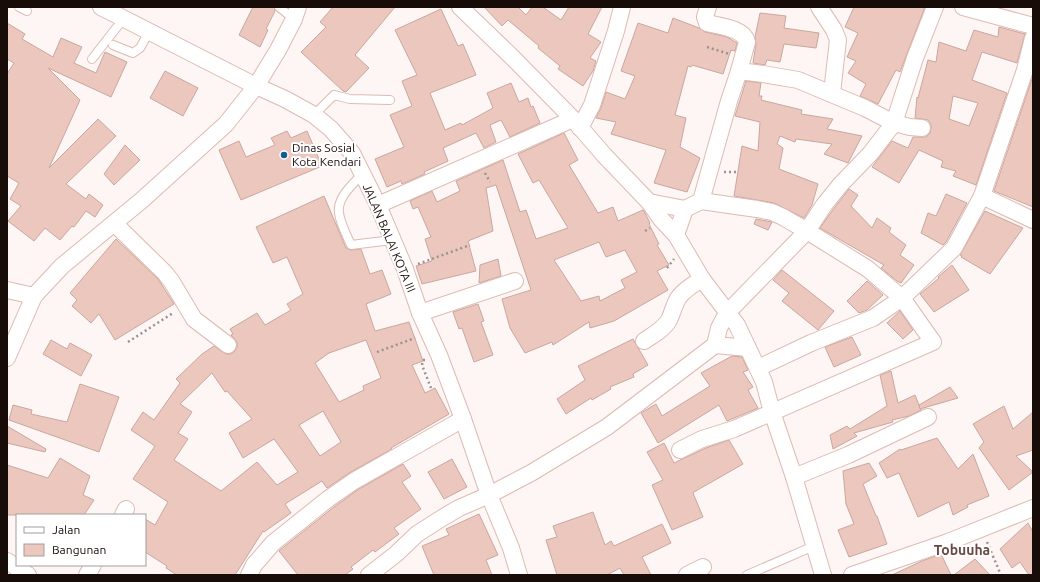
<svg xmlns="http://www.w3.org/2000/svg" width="1040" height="582" font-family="Ubuntu,sans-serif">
<rect width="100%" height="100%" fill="#fdf6f4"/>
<g fill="#ecc7be" stroke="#caa79e" fill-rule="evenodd">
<polygon points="253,7 274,7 275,11 266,29 268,30 260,47 239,35"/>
<polygon points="333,7 395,7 355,55 369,68 346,92 343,91 301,52 326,27 320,22"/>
<polygon points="484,7 518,7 526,15 532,7 543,7 561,20 569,7 602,7 588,34 601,42 590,58 596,61 593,71 583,86 558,69 560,66 538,48 539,46 508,20 502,26"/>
<polygon points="854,7 925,7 900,72 896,70 878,104 860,96 866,84 848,73 856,61 847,57 858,33 845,27"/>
<polygon points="441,9 458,46 463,44 476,75 430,93 445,130 461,123 462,125 493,108 487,93 511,83 519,102 528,98 531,107 533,106 540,123 510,137 501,120 490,125 496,142 484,148 476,133 443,148 448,161 424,172 425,174 402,184 401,181 387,187 375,159 404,147 390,115 412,106 402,81 417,75 395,30"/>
<polygon points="760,13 786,16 784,28 819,33 816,48 784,44 780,62 767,60 765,65 753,63 756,44 755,37"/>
<polygon points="673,18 699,28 705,32 727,37 737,43 735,51 731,50 723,74 692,65 691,67 688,66 675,115 686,118 680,147 700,158 687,192 654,183 666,150 611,134 616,122 596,118 601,108 606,92 625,99 635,76 621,71 638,23 668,33"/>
<polygon points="7,23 25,34 22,39 53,57 61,38 82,47 74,63 96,73 105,52 127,62 111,97 48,68 80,100 49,168 98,119 116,136 66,184 86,199 89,194 103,205 95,217 86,211 74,227 72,226 60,240 45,228 34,241 8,221 21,206 10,199 19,183 7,176 7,74 14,63 7,59"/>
<path d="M999 27 1025 34 1017 63 982 52 972 80 1007 93 976 185 953 176 956 171 941 167 943 161 919 150 899 183 872 167 892 141 908 148 913 137H926L930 133 931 128V124L928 120 915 118 917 97 918 98 928 60 936 62 939 42 966 51 974 30 998 37ZM953 96 978 103 969 126 949 119Z"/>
<polygon points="165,71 198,88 183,116 150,98"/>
<polygon points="1033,76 1033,207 994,191"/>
<polygon points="746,81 761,83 759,96 762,96 761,100 802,110 801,114 833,119 827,129 862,136 848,163 824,154 832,144 796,139 795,142 780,136 777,144 783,148 779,169 818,184 812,205 804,218 774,203 734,196 742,146 758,151 760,122 735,116"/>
<polygon points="287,131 291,138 307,131 322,166 241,200 219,150 239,141 246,157 275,145 271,138"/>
<path d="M564 133 578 160 569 165 598 213 613 207 618 221 643 210 644 211 650 223 649 224 659 244 657 245 669 265 657 271 668 290 614 321 590 328 589 322 553 345 552 342 525 353 510 328 502 299 531 290 496 185 486 188 493 231 468 241 476 271 422 284 416 266 432 261 425 239 431 237 418 207 413 209 410 201 432 191 437 202 460 191 456 181 503 160 520 212 526 210 536 239 568 228 539 180 533 183 518 154ZM599 242 606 257 625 250 637 272 621 280 625 288 600 301 599 296 581 301 554 260Z"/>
<polygon points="125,145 140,160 114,185 104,174"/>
<polygon points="849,189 858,195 851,206 872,228 877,218 891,228 889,232 906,245 900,255 914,265 901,283 897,281 881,268 884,265 820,228 832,211"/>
<polygon points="946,194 967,203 946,242 943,245 921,233 928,213 936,216"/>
<path d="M324 196 346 248 351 250 361 249 370 274 382 270 391 294 366 304 375 331 409 322 423 361 412 365 425 393 435 388 449 414 391 448 392 449 349 473 327 488 322 481 285 504 291 513 264 532 263 531 235 575H177L166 568 167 566 145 552V519L155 525 168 502 133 479 155 446 131 430 143 412 154 420 180 383 176 379 202 354 214 346 226 354H231L235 351 237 347V342L231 335 233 334 230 329 257 313 265 325 291 310 287 304 303 294 287 257 273 263 256 227ZM366 340 381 378 363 386 364 390 339 402 315 363 329 353ZM212 373 225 392 227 391 252 419 229 433 243 458 274 439 298 472 277 485 257 462 221 491 174 460 188 439 178 433 192 412 180 404ZM323 411 341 442 320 456 299 425Z"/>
<polygon points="985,211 1023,228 990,274 961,257 962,256 960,255"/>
<polygon points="756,219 772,222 768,230 754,224"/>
<polygon points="116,239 158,279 174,304 115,340 99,314 91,323 72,306 77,300 70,293"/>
<polygon points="498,259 501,276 479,283 480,265"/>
<polygon points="952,265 969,290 934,312 920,294 939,278 938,277"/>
<polygon points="782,270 834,311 818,330 782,301 789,293 773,280"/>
<polygon points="867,281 883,295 867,310 859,313 847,301"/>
<polygon points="478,304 484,321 481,322 493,355 474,362 462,328 459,329 453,312"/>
<polygon points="900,311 913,330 903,339 887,323"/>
<polygon points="852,337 861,355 834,367 825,347"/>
<polygon points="633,339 648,365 633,374 634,377 610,387 611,389 592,400 591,398 566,414 557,399 585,380 578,366"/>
<polygon points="51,340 67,349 70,343 92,355 81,376 43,354"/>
<polygon points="732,356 742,357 748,370 743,372 753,387 748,390 758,408 727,421 719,405 658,443 641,413 656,404 662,416 710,386 701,373"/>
<polygon points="891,371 898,403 915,395 921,410 909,416 892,420 893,422 854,433 857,436 833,449 830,435 847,426 850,429 887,406 880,375"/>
<polygon points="80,384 119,397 99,452 9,420 13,405 32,410 31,414 67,422"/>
<polygon points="950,387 958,398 920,409 919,405"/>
<polygon points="1004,406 1013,429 1033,412 1033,450 1016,456 1033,472 1009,490 979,448 984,442 973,424"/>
<polygon points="7,426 46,449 45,452 7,443"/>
<polygon points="937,438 958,469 973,454 989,496 967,505 968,507 953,515 949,502 918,517 899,473 887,478 879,463 900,449 901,450"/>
<polygon points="729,440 743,464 694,492 693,493 703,517 672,530 652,485 663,480 647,452 664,443 674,463 706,448"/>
<polygon points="60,458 90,476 83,495 94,500 84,515 7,515 7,465 48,478"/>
<polygon points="452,459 467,487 444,499 428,472"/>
<polygon points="869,463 877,476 863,484 876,516 877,516 887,544 849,557 838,530 854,524 846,504 843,471"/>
<polygon points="403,464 411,476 402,482 421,509 394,528 399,534 375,552 373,550 351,567 353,569 345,575 298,575 279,551 280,550 334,507 359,489"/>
<polygon points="593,512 605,545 611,541 614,546 662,524 671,543 642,557 651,575 624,575 620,568 607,575 557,575 546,540 557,537 553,526"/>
<polygon points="479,514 498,555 486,560 492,575 434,575 422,546 449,535 446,529"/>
<polygon points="1028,523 1033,532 1033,575 1029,575 1020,562 1012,568 1000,549"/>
<polygon points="941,554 951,575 892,575 922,561"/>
<polygon points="975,559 990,575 954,575"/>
</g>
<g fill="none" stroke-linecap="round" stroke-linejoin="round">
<defs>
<g id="service">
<polyline points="19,7 27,11"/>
<polyline points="279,7 294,19"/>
<polyline points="113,45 133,53 140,48 149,32"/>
<polyline points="92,59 124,18"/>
<polyline points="314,115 334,95 350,99 390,100"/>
<path d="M362 174C354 183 341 194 339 207 337 217 347 236 351 245L392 240"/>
<polyline points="747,575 814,546"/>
</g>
<g id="minor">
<polyline points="101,7 256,86 285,99 314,115 331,129 352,153 378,205 405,269 420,313 439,355 463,419 489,495 511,548 519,575"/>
<polyline points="460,7 513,58 573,119 604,155 649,202 661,219 676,235 702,279 737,325 764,382 772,412 794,477 823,575"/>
<path d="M708 7 705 17 707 23C719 26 744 28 747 42L739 71"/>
<polyline points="819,7 834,30 838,40 832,93"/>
<polyline points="963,7 1033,26"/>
<polyline points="580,128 592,105 616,31 622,7"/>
<polyline points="982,196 1033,220"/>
<polyline points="649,202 685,209"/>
<polyline points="378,205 573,119"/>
<polyline points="115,224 165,273 172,282 194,319 228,345"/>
<polyline points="676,235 685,209 701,201 729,101 739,71 763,74 798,80 865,108 894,123 910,127 922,128"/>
<polyline points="7,290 34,296"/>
<polyline points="420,313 515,281"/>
<path d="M644 341C653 335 664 329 669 320 673 312 674 304 679 297 685 289 694 284 702 279"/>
<polyline points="715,345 748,348"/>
<polyline points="7,358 34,296 62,266 142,200 226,124 256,86 278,50 294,19 298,7"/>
<polyline points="758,368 811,343 873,318 902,298 954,248 982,196 1025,70 1033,38"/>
<polyline points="680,450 702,439 734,429 933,342 902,298 868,269 807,231 783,217 772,212 757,209 701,201"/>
<polyline points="794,477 848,455 928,417"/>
<polyline points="123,515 126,509"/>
<polyline points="7,561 28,575"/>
<polyline points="87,575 93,565"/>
<polyline points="249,575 254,565 273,543 328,499 354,481 463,419"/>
<polyline points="369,575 396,554 417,534 442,518 459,508 489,495 531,473 607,427 715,345 719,328 727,313 807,231 824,205 841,184 870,154 894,123 915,58 935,7"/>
<polyline points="687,575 703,567"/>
<polyline points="852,575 948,542 1033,508"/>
</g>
</defs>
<use href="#service" stroke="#debab1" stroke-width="10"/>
<use href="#minor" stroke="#debab1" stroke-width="18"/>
<g stroke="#9b9290" stroke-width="2.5" stroke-dasharray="2 3" stroke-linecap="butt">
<polyline points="707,47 729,54"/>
<polyline points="724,172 736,172"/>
<polyline points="485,173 490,182"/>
<polyline points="645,231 650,228"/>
<polyline points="418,264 470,245"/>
<polyline points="667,268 674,259"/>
<polyline points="128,342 173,313"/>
<polyline points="377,352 415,338"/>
<polyline points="425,360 423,360 422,365 431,388"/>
<polyline points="987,542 1001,575"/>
</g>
<use href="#service" stroke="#fff" stroke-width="8"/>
<use href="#minor" stroke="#fff" stroke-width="16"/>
</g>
<circle fill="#105e91" stroke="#fff" stroke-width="1.5" cx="284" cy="155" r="4"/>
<g text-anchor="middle" stroke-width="4" stroke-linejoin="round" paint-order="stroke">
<g font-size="12" fill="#180c09" stroke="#fff" text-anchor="start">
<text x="292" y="152">Dinas Sosial<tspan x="292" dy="14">Kota Kendari</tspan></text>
</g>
<g font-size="12" fill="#180c09" stroke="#fff">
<text transform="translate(389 238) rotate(67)" y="4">JALAN BALAI KOTA III</text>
</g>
<g font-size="14" font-weight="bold" fill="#674941" stroke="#fff">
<text x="962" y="555">Tobuuha</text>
</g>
</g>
<rect width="1040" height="582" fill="none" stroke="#180c09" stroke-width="16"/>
<rect x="16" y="514" width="130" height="52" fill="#ffffff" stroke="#a39e9d"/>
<rect x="24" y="527" width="20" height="6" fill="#ffffff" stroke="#a39e9d"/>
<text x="52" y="534" font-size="12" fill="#180c09">Jalan</text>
<rect x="24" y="544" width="20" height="12" fill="#ecc7be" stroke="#a39e9d"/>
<text x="52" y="554" font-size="12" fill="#180c09">Bangunan</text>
</svg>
